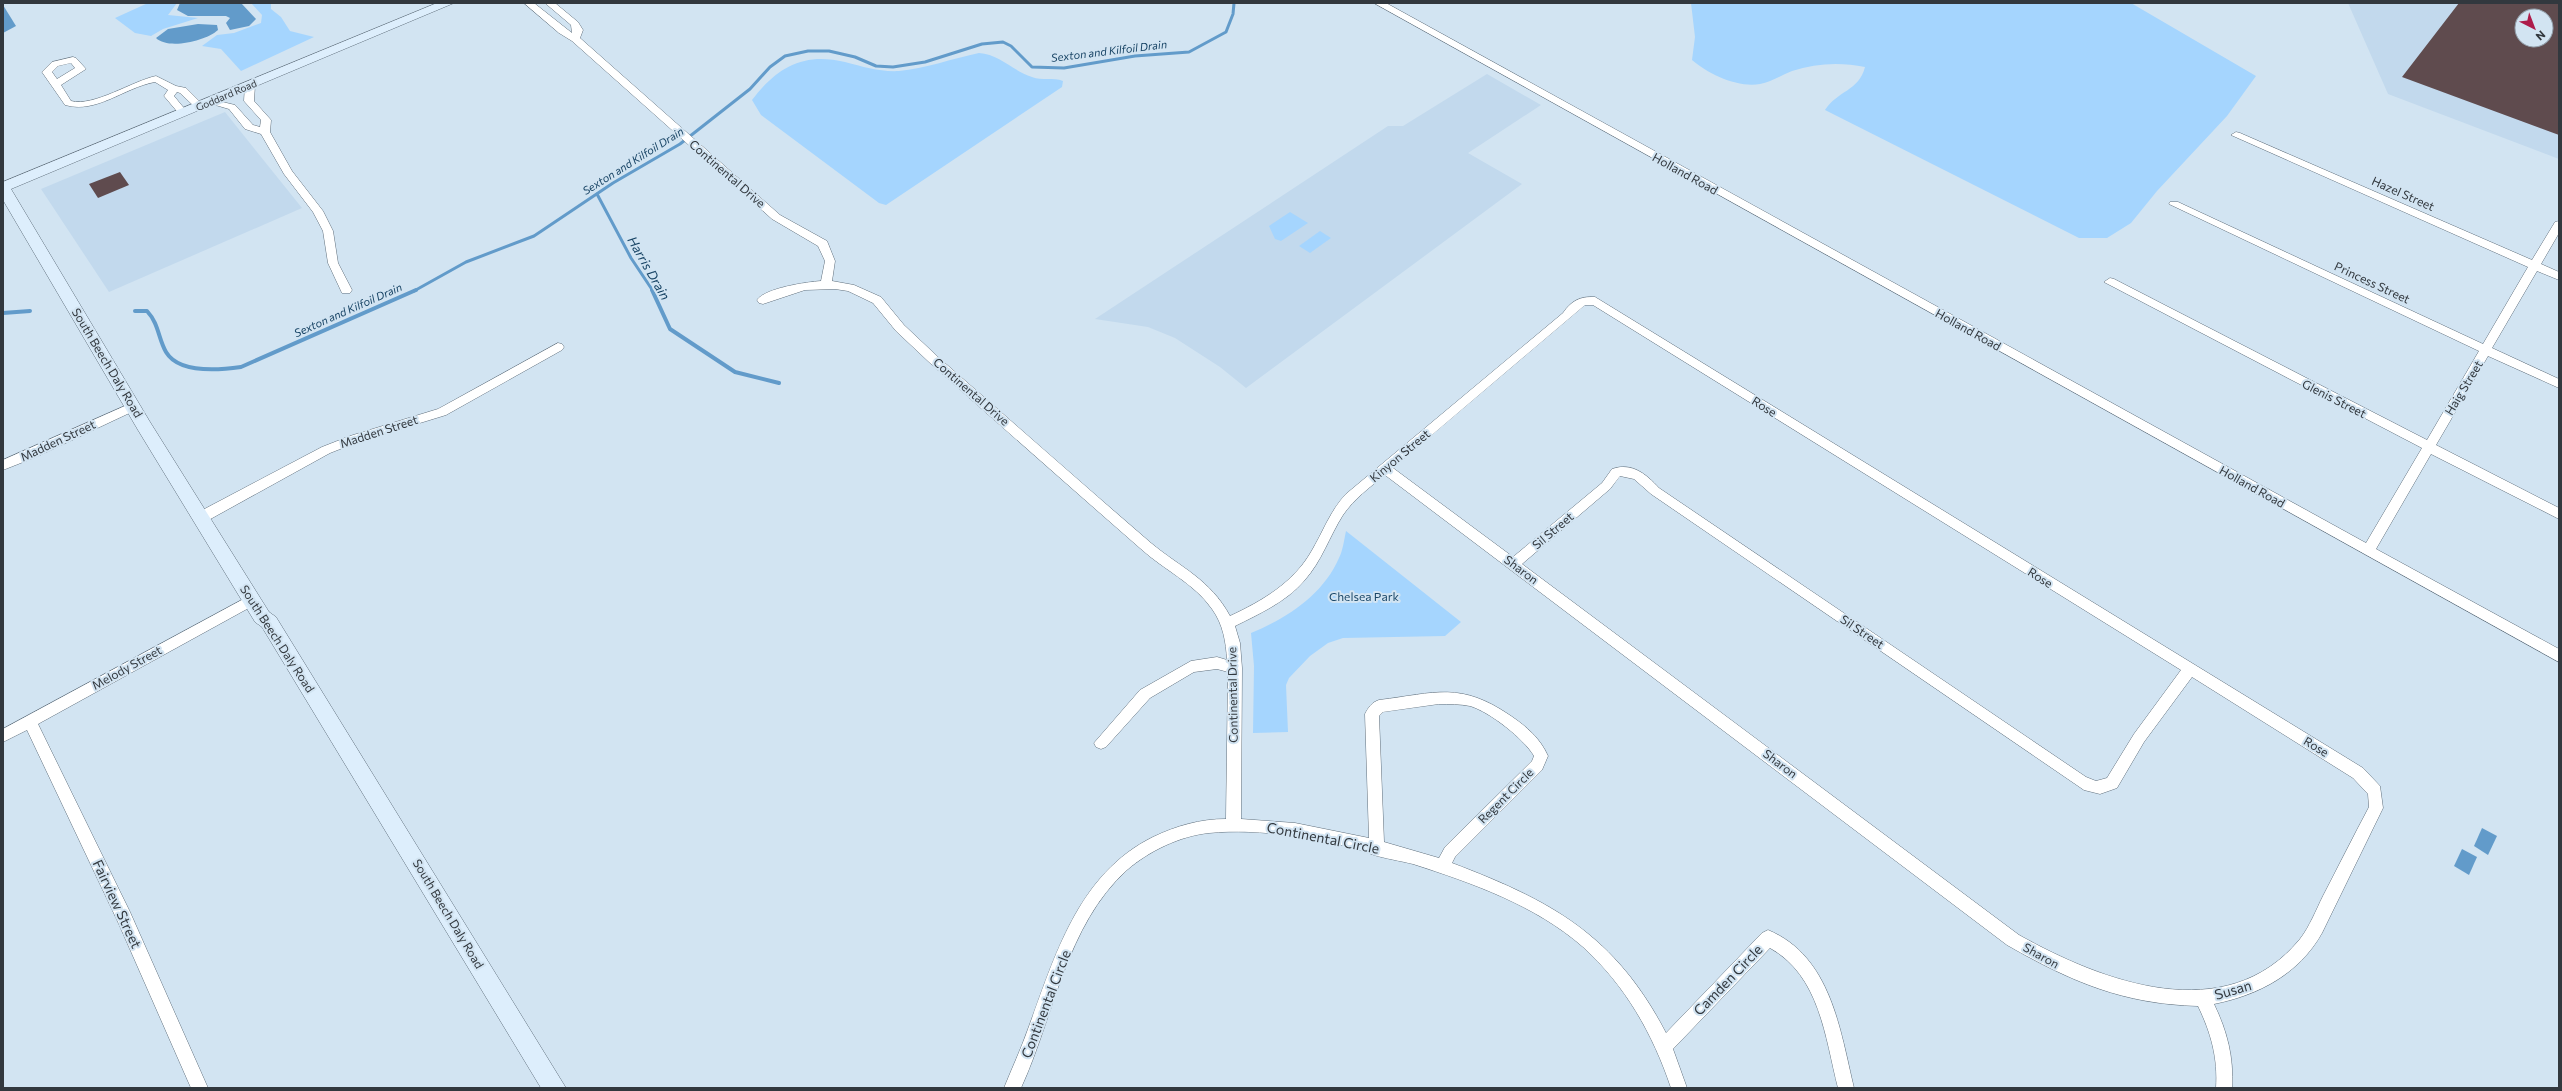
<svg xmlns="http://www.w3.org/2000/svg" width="2562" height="1091" font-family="Commissioner,sans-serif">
<rect width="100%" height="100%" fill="#d2e4f2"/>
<g fill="#c2d9ed" fill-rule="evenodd">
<path d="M2348 3H2559V159L2388 94ZM2522 16H2546V40H2522Z"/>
<polygon points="1487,74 1541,105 1468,153 1522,184 1246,388 1220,367 1175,338 1148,327 1095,319 1388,126 1403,126"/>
<polygon points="225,112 302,208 109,292 41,189"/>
</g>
<g fill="#a5d5fe">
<polygon points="148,3 177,3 168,15 198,18 163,29 151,36 135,33 115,18"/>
<polygon points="251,3 271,3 271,9 281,17 290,31 314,37 241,71 221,49 202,46 217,35 234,33 261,23 262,15"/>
<path d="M1691 3H2131L2256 76 2227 116 2157 191 2131 223 2107 238H2079L1825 110C1837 91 1859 91 1865 67 1841 62 1816 63 1792 71 1782 75 1771 82 1760 84 1738 88 1708 74 1692 60L1695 37Z"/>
<path d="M979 53C999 54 1013 71 1032 77 1042 81 1053 77 1063 81L1062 87 886 205 879 203 761 115 752 100C777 67 804 52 845 62 864 67 880 72 899 71 924 69 954 58 979 53Z"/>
<polygon points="1290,212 1308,223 1281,241 1275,239 1269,226"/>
<polygon points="1320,231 1331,238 1310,253 1299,246"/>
<path d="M1346 531 1461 622 1445 636 1343 638 1328 643 1310 656 1289 678 1286 685 1288 732 1253 733 1254 666 1251 633C1287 618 1323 595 1339 558 1343 550 1344 540 1346 531Z"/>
</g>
<g fill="#629bca">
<polygon points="180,3 241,3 256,19 249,26 230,30 226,23 230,18 226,16 188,16 177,10"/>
<polygon points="3,5 16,26 3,33"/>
<path d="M198 24 217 25 218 30C206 41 168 50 156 38L168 29Z"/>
<polygon points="2482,828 2497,836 2488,855 2474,846"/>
<polygon points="2462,849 2477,857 2469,875 2454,866"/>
</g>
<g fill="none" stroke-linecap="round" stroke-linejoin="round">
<g stroke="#629bca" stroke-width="3">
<polyline points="597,194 631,258 653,291"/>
<polyline points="414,291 466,262 534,236 613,183 680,144 750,89 770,67 785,56 808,51 829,51 855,57 876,66 893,67 925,62 982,44 1003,42 1011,46 1032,67 1064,68 1135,56 1189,52 1226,32 1233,14 1234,3"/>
</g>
<g stroke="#629bca" stroke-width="4">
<polyline points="652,290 670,329 735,372 779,383"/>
<path d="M135 311H147C159 324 158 338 166 352 179 374 220 370 241 367L416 290"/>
<polyline points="3,313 30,311"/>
</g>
</g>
<g fill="#5f4b4e" fill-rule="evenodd">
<path d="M2459 3H2559V135L2402 77ZM2522 16H2546V40H2522Z"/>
<polygon points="120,172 129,185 98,198 89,184"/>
</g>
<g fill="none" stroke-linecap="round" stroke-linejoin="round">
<defs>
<g id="street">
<path d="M524 3H534L572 33 571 25 545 3H555L578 22 583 30 580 38 780 215 827 241 835 261 832 281 854 285 881 297 904 325 938 357C1009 419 1079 481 1151 543 1181 568 1210 579 1230 616 1262 601 1293 583 1311 552 1323 532 1330 511 1346 494L1563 313C1571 301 1580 296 1595 297L2363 768 2380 786 2383 808 2322 933C2299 974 2259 995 2214 1004 2227 1031 2234 1057 2232 1088H2216C2218 1058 2211 1033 2198 1006 2123 1004 2072 982 2007 945L1385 475C1370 487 1354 499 1343 515 1329 537 1322 561 1304 581 1286 602 1259 614 1235 626L1240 643 1242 668 1241 819 1295 823 1369 838 1365 714C1368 708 1372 702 1379 700 1436 693 1460 681 1511 716 1527 727 1540 738 1548 756L1542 770 1455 857 1452 863C1552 901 1615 935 1666 1033L1762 933 1768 930C1831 956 1840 1030 1854 1088H1838C1825 1037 1820 976 1770 948L1673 1049 1687 1088H1671C1653 1034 1625 985 1583 947 1535 905 1472 883 1413 864 1401 861 1383 858 1374 855 1330 838 1257 828 1209 833 1180 836 1149 851 1127 870 1066 925 1054 1016 1021 1088H1004C1012 1068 1021 1049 1028 1029 1055 956 1078 874 1153 837 1176 826 1200 819 1226 819L1228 672 1217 669 1194 672 1150 698 1106 747 1101 749 1096 747 1094 743 1140 690 1191 661 1217 657 1227 660C1226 642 1223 624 1212 609 1194 583 1164 570 1141 549 1070 487 1000 425 930 363L896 331 873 303 848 291 835 289 805 290 763 304 759 303 757 300C765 288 807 282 821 281L825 261 818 246 772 219 572 41 559 33ZM1585 305H1593L2181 670 2134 734 2107 778 2096 781 2086 777 1659 488C1646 474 1632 462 1612 469L1602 483 1513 557 1393 468ZM1620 476 1634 479 1651 494 2084 790 2100 794 2117 788 2144 742 2192 677 2353 778 2368 794 2369 807C2353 837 2338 867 2323 896 2316 910 2310 926 2300 939 2226 1029 2103 982 2019 935L1522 564 1610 489ZM1439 704C1449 704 1460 704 1470 706 1490 712 1524 739 1534 756L1532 761 1445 847 1439 858 1384 842 1379 716 1383 712Z"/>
<polygon points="1374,3 1386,3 2366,543 2422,448 2104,282 2110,278 2114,279 2427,440 2479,351 2169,204 2170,202 2178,202 2483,344 2528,267 2231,135 2236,132 2240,133 2532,260 2555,222 2559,221 2559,233 2541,264 2559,272 2559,280 2537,271 2492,348 2559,379 2559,388 2488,356 2436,445 2559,508 2559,519 2431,454 2376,549 2559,649 2559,662"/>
<path d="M73 57 76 58 86 69 61 85 71 101C94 107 132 81 156 76L176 86 186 88 204 106 199 109 196 108 180 93 177 92 174 96 188 113 183 116 180 115 164 96 168 90 155 82C123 88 97 114 65 105L42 72 52 62ZM71 63 75 68 57 79 52 72 58 66Z"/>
<polygon points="250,82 255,85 254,101 271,120 270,132 292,171 323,211 333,231 338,263 352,290 350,293 342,293 328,263 323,231 313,212 284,174 261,134 245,129 229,109 205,102 210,99 235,105 253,125 260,127 261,120 244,101 245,85"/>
<polygon points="558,343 562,344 564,347 562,350 446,415 358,442 330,453 205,522 195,522 194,518 195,514 322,447 350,436 438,409"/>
<polygon points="134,402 140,406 138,409 36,457 3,470 3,460"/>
<polygon points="251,595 256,596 258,600 256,604 38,724 130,912 208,1088 191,1088 118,922 27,730 3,742 3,729"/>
</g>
<polygon id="secondary" points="437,3 454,3 11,189 150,422 269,612 276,617 566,1088 541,1088 262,627 255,622 138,430 3,200 3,182"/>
</defs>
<use href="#street" stroke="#606f7c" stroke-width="1"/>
<use href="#secondary" stroke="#606f7c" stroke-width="1"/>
<use href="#street" fill="#fff" fill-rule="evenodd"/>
<use href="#secondary" fill="#ddeefc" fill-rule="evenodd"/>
</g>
<g text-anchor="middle" stroke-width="4" stroke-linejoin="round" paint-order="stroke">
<g font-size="10" fill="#32383e" stroke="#d2e4f2">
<text transform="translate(226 95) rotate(-23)" y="4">Goddard Road</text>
</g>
<g font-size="11" font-style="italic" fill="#184465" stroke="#d2e4f2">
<text transform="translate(1109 51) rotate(-7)" y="4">Sexton and Kilfoil Drain</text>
<text transform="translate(633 161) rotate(-32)" y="4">Sexton and Kilfoil Drain</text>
<text transform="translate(348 310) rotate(-24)" y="4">Sexton and Kilfoil Drain</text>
</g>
<g font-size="12" fill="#32383e" stroke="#d2e4f2">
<text transform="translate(727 174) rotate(41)" y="4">Continental Drive</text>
<text transform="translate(1685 174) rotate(29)" y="4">Holland Road</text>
<text transform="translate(2403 194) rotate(24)" y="4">Hazel Street</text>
<text transform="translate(2372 283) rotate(25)" y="4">Princess Street</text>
<text transform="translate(1968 330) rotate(29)" y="4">Holland Road</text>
<text transform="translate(107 363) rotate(59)" y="4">South Beech Daly Road</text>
<text transform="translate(2464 388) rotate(-59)" y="4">Haig Street</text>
<text transform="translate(971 392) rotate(41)" y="4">Continental Drive</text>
<text transform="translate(2334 399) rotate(27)" y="4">Glenis Street</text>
<text transform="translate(1764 407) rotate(32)" y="4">Rose</text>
<text transform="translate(379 432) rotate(-18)" y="4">Madden Street</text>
<text transform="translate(58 441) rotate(-25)" y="4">Madden Street</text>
<text transform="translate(1400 456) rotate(-40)" y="4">Kinyon Street</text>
<text transform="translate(2252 487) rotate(29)" y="4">Holland Road</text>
<text transform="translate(1553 531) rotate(-40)" y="4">Sil Street</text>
<text transform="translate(1521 570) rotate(37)" y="4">Sharon</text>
<text transform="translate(2040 578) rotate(32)" y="4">Rose</text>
<text transform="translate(1862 632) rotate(34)" y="4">Sil Street</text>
<text transform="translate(277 639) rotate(57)" y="4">South Beech Daly Road</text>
<text transform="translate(127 668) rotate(-29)" y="4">Melody Street</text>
<text transform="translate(1233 695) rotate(-91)" y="4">Continental Drive</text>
<text transform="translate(2316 747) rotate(31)" y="4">Rose</text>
<text transform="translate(1780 764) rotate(37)" y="4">Sharon</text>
<text transform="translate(1506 796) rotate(-45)" y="4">Regent Circle</text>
<text transform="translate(448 914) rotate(59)" y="4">South Beech Daly Road</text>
<text transform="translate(2041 956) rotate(29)" y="4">Sharon</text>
</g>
<g font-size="12" fill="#1c4868" stroke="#d2e4f2">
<text x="1364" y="601">Chelsea Park</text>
</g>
<g font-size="13" font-style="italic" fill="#184465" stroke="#d2e4f2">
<text transform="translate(649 268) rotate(60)" y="5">Harris Drain</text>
</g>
<g font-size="14" fill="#32383e" stroke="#d2e4f2">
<text transform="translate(1323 838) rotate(11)" y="5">Continental Circle</text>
<text transform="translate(117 904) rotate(65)" y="5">Fairview Street</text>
<text transform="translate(1728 980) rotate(-46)" y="5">Camden Circle</text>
<text transform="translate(2233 990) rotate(-16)" y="5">Susan</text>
<text transform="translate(1046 1004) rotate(-69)" y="5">Continental Circle</text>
</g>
</g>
<rect width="2562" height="1091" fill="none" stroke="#32383e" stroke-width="8"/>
<g transform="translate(2534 28) rotate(138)"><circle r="19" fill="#d2e4f2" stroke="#929faa"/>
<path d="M0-3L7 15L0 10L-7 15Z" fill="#ad1b4a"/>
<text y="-6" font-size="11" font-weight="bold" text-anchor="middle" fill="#32383e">N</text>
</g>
</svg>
